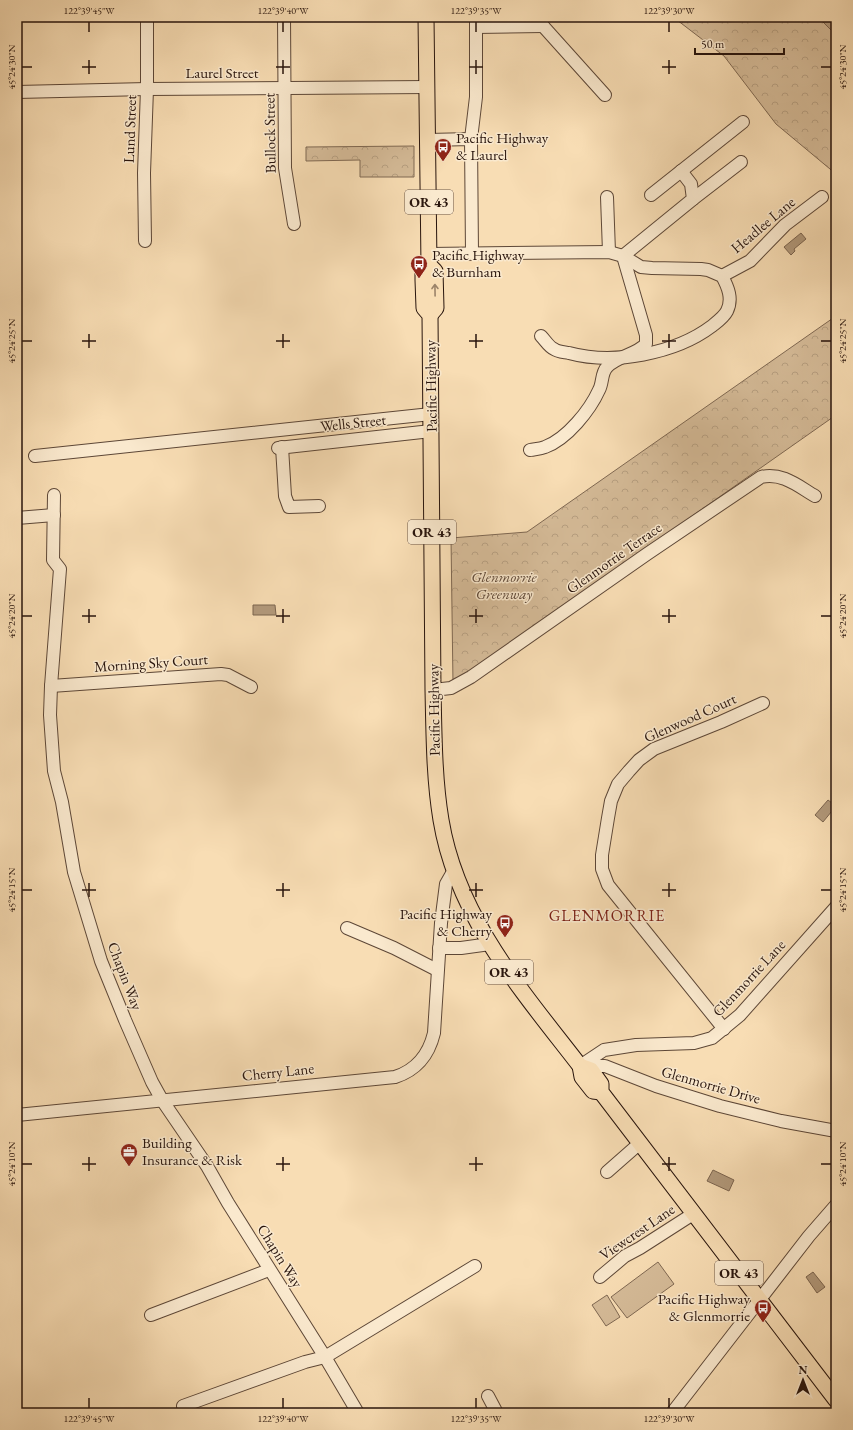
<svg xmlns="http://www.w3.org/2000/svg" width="853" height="1430" font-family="'EB Garamond',serif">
<defs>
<pattern id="forest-crowns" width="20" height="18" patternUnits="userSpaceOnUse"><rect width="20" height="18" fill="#d5bb98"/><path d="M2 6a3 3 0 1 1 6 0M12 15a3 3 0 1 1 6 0" fill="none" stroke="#b7a082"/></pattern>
</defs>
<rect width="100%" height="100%" fill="#f8ddb4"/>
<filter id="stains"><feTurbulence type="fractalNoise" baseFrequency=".005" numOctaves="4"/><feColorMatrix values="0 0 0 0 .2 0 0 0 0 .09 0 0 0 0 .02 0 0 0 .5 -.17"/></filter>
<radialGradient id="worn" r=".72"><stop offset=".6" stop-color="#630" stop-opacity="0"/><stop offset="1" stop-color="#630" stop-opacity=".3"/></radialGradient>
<g fill="url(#forest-crowns)" stroke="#7f6852">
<polygon points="673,17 818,17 836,35 836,174 776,124 724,56"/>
<polygon points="414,146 414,177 360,177 360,160 306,161 306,147"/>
<polygon points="836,316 836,415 453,684 451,538 527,532"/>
</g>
<g fill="#d5bb98" stroke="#7f6852">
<polygon points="658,1262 674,1284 627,1318 611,1297"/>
<polygon points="607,1295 620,1317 606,1326 592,1305"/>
</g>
<g fill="#b2997b" stroke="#7b644f">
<polygon points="818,17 836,17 836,35"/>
<polygon points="801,233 806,239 794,249 795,251 791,255 784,247"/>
<polygon points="253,605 275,605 276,615 253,615"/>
<polygon points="828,800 836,806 823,822 815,815"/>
<polygon points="713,1170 734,1180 729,1191 707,1181"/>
<polygon points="813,1272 825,1287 817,1293 806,1277"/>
</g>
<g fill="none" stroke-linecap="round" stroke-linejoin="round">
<defs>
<g id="minor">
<polyline points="284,17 285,168 294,224"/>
<polyline points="538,17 543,26 605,95"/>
<polyline points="476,27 543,26"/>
<polyline points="17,92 147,89 428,87"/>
<polyline points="471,139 476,97 476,17"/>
<polyline points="428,140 471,139 472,254"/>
<polyline points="651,195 743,122"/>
<polyline points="607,197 609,252"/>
<polyline points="693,199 741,162"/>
<polyline points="145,241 144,173 147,89 147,17"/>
<path d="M429 254 609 252 623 256 641 267 652 268 701 269 708 270 722 276C728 287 733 299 727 311 724 317 717 322 712 326 675 354 613 365 569 353 564 352 558 352 554 349 549 347 545 340 541 336"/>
<polyline points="623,256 693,199 691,184 681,171"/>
<polyline points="722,276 750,261 785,225 822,197"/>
<polyline points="282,447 285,496 289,507 319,506"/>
<polyline points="278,448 431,431"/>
<path d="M530 450C535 449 540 449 545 447 567 439 590 410 599 390 603 383 601 373 607 367 617 356 636 355 646 344V335L623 256"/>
<polyline points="35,456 431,414"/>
<polyline points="54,495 53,560 60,569 51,686 50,715 54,771 62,802 74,872 101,961 125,1020 152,1082 162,1100 207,1166 228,1203 325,1357 358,1413"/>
<polyline points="17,518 54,515"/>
<polyline points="51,686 221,674 228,675 251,687"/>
<path d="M433 690 451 688 471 677 647 554 761 477C782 472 798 486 815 496"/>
<polyline points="347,928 394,948 437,970"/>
<polyline points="439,948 461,948 490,944"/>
<polyline points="724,1029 608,885 602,869 602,855 608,818 611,801 618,784 629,771 639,760 654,749 721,722 763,703"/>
<polyline points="580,1066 604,1050 636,1045 694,1043 712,1038 740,1015 836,907"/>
<polyline points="581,1066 605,1066 656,1086 720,1106 781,1121 836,1131"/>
<path d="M17 1115 395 1077C417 1070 429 1054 434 1033L441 923 446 884 454 870"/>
<polyline points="607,1172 640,1143"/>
<polyline points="600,1277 625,1256 640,1248 693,1214"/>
<polyline points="151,1315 269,1270"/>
<polyline points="488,1396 497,1413"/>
<polyline points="183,1406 305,1362 325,1357 475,1266"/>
<polyline points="672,1413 809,1236 836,1205"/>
</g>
<g id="major">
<path d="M426 17 429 265 423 273V280L424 308 430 315 433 690C434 734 434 778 441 820 457 917 522 991 580 1066L582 1077 593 1091 601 1092"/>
<polyline points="429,265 435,271 436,308 430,315"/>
<polyline points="580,1066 591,1070 601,1084 601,1092 836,1400"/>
</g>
</defs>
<use href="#minor" stroke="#5d4737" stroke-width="14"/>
<use href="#major" stroke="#29150d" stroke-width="17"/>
<use href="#minor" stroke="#fae9ce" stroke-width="12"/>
<use href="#major" stroke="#f8ddb4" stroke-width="15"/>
</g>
<defs><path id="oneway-shaft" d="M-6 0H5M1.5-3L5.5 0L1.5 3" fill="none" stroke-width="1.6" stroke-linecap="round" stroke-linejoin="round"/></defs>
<use stroke="#9b8369" href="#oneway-shaft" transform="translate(435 290) rotate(-91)"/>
<path fill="none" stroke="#29150d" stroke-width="1.5" d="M89 22V32M283 22V32M476 22V32M669 22V32M89 60V74M283 60V74M476 60V74M669 60V74M22 67H32M82 67H96M276 67H290M469 67H483M662 67H676M821 67H831M89 334V348M283 334V348M476 334V348M669 334V348M22 341H32M82 341H96M276 341H290M469 341H483M662 341H676M821 341H831M89 609V623M283 609V623M476 609V623M669 609V623M22 616H32M82 616H96M276 616H290M469 616H483M662 616H676M821 616H831M89 883V897M283 883V897M476 883V897M669 883V897M22 890H32M82 890H96M276 890H290M469 890H483M662 890H676M821 890H831M89 1157V1171M283 1157V1171M476 1157V1171M669 1157V1171M22 1164H32M82 1164H96M276 1164H290M469 1164H483M662 1164H676M821 1164H831M89 1398V1408M283 1398V1408M476 1398V1408M669 1398V1408"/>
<defs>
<symbol id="bus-pin" viewBox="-11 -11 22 30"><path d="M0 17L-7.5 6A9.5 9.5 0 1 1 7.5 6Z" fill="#8f2418" stroke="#fae9ce"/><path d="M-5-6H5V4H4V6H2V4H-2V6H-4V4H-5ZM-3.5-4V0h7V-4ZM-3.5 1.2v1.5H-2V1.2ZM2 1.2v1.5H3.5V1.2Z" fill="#fff"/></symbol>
<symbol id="office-pin" viewBox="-11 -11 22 30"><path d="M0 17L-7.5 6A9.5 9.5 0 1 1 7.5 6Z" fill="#8f2418" stroke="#fae9ce"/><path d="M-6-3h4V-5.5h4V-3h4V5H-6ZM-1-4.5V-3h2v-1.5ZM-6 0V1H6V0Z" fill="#fff"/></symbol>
</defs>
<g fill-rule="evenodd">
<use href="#bus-pin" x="433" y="137" width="20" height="27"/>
<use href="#bus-pin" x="409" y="254" width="20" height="27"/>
<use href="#bus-pin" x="495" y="913" width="20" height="27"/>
<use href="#office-pin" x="119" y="1142" width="20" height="27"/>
<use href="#bus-pin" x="753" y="1298" width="20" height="27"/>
</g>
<g text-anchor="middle" stroke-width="3" stroke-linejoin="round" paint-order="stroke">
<g fill="#fae9ce" stroke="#685547" stroke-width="1">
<rect x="405" y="190" width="48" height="24" rx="3"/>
<rect x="408" y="520" width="48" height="24" rx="3"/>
<rect x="485" y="960" width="48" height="24" rx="3"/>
<rect x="715" y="1261" width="48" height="24" rx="3"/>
</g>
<g font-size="14" font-weight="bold" fill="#29150d">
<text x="429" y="207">OR 43</text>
<text x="432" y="537">OR 43</text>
<text x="509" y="977">OR 43</text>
<text x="739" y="1278">OR 43</text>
</g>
<g font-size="15" fill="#29150d" stroke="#fae9ce">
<text x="222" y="78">Laurel Street</text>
<text transform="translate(130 129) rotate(-88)" y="5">Lund Street</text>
<text transform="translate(270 133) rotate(-91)" y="5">Bullock Street</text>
<text transform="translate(763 225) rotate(-40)" y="5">Headlee Lane</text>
<text transform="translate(431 386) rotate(-91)" y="5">Pacific Highway</text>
<text transform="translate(353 423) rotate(-6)" y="5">Wells Street</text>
<text transform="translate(614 558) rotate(-35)" y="5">Glenmorrie Terrace</text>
<text transform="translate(151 663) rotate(-4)" y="5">Morning Sky Court</text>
<text transform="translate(434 710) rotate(-91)" y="5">Pacific Highway</text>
<text transform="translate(690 718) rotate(-24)" y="5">Glenwood Court</text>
<text transform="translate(125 976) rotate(69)" y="5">Chapin Way</text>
<text transform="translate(749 978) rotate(-47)" y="5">Glenmorrie Lane</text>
<text transform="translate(278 1072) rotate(-6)" y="5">Cherry Lane</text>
<text transform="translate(711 1085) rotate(16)" y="5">Glenmorrie Drive</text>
<text transform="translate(637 1232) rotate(-34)" y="5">Viewcrest Lane</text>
<text transform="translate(280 1256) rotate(58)" y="5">Chapin Way</text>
</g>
<g font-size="15" fill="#29150d" stroke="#fae9ce" text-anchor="start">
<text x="456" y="143">Pacific Highway<tspan x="456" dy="17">&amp; Laurel</tspan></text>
<text x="432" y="260">Pacific Highway<tspan x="432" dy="17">&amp; Burnham</tspan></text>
<text x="492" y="919" text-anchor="end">Pacific Highway<tspan x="492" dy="17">&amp; Cherry</tspan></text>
<text x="142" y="1148">Building<tspan x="142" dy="17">Insurance &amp; Risk</tspan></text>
<text x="750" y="1304" text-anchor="end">Pacific Highway<tspan x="750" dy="17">&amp; Glenmorrie</tspan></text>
</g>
<g font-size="15" font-style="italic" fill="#5d4737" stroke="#fae9ce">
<text x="504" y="582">Glenmorrie<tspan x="504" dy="17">Greenway</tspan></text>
</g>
<g font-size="16" letter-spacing="1" fill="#7a1f14" stroke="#fae9ce">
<text x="607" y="921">GLENMORRIE</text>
</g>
</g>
<rect width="853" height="1430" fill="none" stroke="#f8ddb4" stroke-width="44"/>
<g transform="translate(803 1380)" stroke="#fae9ce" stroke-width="3" paint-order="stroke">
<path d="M0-3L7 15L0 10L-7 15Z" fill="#29150d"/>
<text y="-6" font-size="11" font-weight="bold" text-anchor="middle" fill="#29150d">N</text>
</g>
<path d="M695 48v6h89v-6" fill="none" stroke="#29150d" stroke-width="2"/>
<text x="701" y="48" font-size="12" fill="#29150d" stroke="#fae9ce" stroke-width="3" paint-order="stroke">50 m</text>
<rect x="22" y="22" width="809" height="1386" fill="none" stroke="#29150d" stroke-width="1.5"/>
<g font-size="10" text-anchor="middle" fill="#29150d">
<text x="89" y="14">122°39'45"W</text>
<text x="283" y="14">122°39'40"W</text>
<text x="476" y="14">122°39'35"W</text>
<text x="669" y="14">122°39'30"W</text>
<text transform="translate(11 67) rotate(-90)" y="4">45°24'30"N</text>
<text transform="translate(842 67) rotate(-90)" y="4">45°24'30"N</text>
<text transform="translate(11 341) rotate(-90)" y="4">45°24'25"N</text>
<text transform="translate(842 341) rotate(-90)" y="4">45°24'25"N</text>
<text transform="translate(11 616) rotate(-90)" y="4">45°24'20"N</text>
<text transform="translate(842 616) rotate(-90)" y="4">45°24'20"N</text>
<text transform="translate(11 890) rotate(-90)" y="4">45°24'15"N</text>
<text transform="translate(842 890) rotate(-90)" y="4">45°24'15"N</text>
<text transform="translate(11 1164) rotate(-90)" y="4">45°24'10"N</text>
<text transform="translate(842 1164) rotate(-90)" y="4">45°24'10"N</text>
<text x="89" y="1422">122°39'45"W</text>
<text x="283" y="1422">122°39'40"W</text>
<text x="476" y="1422">122°39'35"W</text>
<text x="669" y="1422">122°39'30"W</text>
</g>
<rect width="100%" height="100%" filter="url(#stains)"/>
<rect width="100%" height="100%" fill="url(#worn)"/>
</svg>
